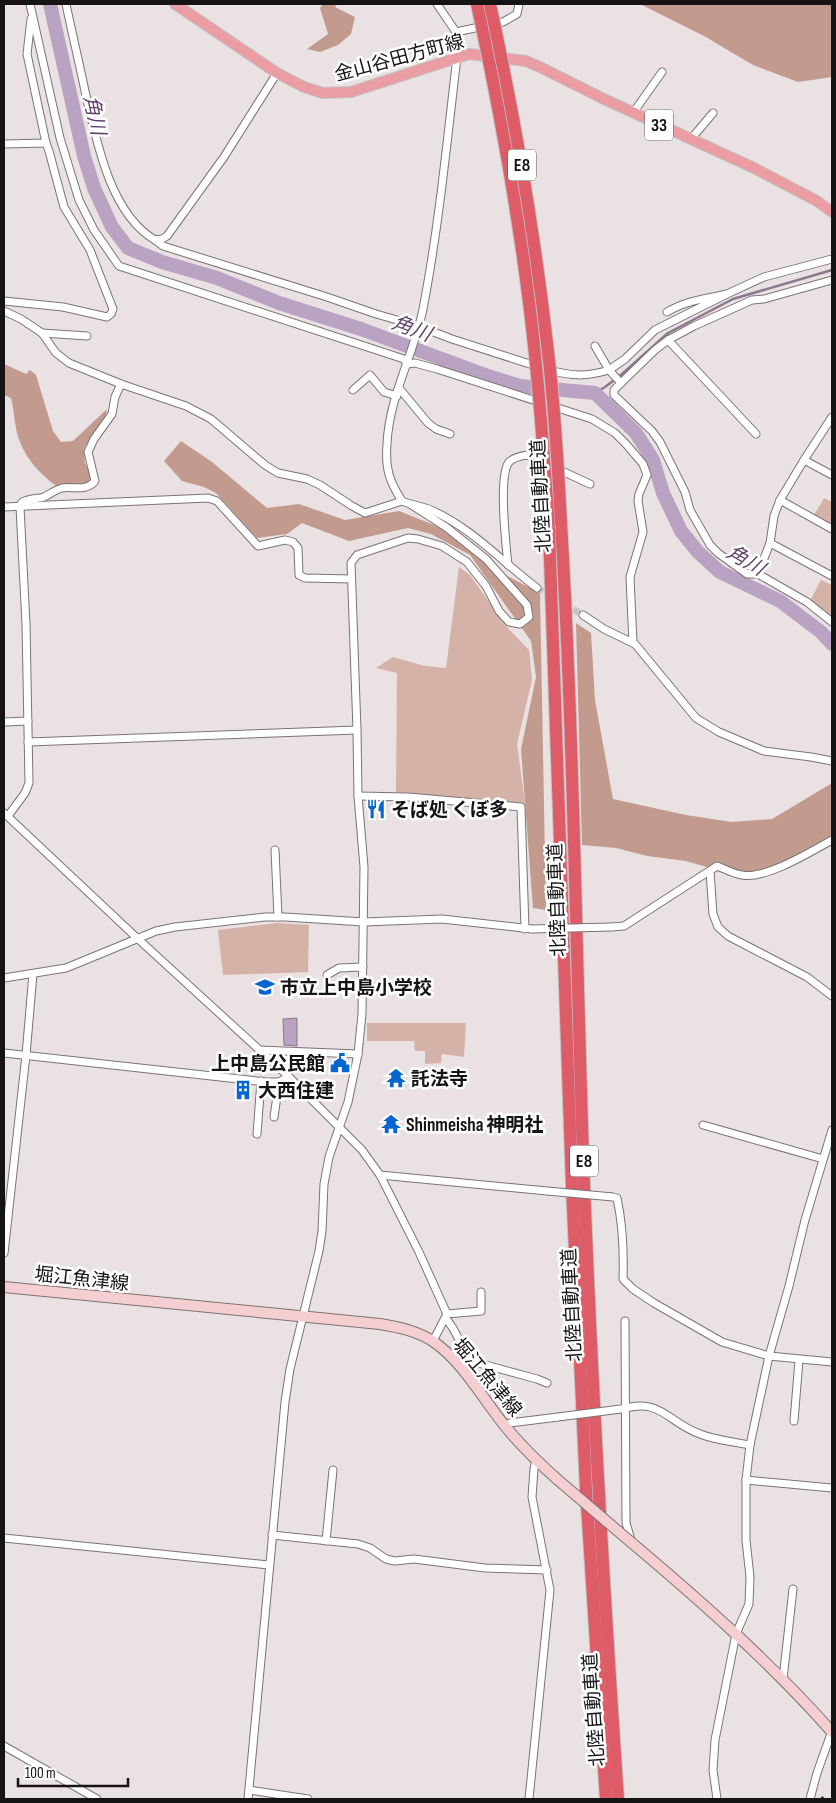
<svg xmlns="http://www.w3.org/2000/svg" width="836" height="1803" font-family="'Sofia Sans Condensed','Noto Sans JP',sans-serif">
<rect width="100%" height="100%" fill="#eae1e3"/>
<g fill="#d4b2a7">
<polygon points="824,498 832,502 832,520 830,524 814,515"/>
<polygon points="459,567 470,575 505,625 529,650 532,680 517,744 525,803 396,792 397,673 376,668 393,657 425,666 446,668"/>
<polygon points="821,580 832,585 832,619 810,601"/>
<polygon points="277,923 309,925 308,972 223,975 218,930"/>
<polygon points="367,1023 466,1023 464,1057 442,1054 441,1063 425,1064 425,1051 415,1051 414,1041 367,1041"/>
</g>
<g fill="#c29b8e">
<polygon points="323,4 337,4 335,7 355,17 351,34 338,45 320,52 307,49 328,34 320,8"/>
<polygon points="640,4 832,4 832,77 798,82 753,65 704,36"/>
<path d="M4 364 26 374 30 370 36 375 53 431 61 442 73 441 107 409 105 420 84 448 85 463 93 478 89 483 56 486C38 472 23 456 17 433 14 421 14 409 11 398L4 395Z"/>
<polygon points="181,441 212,462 267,508 299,504 345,520 399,511 439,527 507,576 540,593 546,910 533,908 521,749 536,677 531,641 470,555 431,534 408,528 349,541 302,523 287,534 257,538 216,493 204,487 182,481 164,461"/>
<polygon points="576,623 591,633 595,700 613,799 686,815 732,822 772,819 832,783 832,842 781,866 744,878 686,861 647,856 616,848 582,845"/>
</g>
<polygon fill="#baa3c2" stroke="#89788e" points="297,1018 297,1046 284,1045 283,1019"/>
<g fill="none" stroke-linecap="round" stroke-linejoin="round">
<polyline stroke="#89788e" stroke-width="2.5" points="595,393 605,387 621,375 668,333 733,299 832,270"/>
<polyline stroke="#baa3c2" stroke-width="14" points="50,4 84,156 94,188 112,227 128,248 162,262 217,278 279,303 361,329 488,376 520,386 595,393 636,433 653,460 663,493 681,531 698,552 720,572 780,601 821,632 832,644"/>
<polyline stroke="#cac2c4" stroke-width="7" stroke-dasharray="7 3.5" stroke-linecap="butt" points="537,588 583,615"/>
<defs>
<g id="street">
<polyline points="30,4 60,138 79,200 94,230 119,266 404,359 407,364 415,363 437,369 592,419 615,433 626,444 643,464 647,475 639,494 638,501 643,532 630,577 633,643"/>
<path d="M66 4C72 33 79 62 85 91 96 138 109 213 155 240"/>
<path d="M437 4 456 32 458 40 457 57C447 141 439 226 423 309 414 354 389 397 387 444 385 468 389 481 402 501 411 505 422 506 431 510 472 528 502 562 537 588"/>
<polyline points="31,19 27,54 46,143"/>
<polyline points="456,32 503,22 517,14 519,4"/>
<polyline points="277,73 224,157 167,236 162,239 155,240 163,246 327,297 376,314 418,326 452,339 539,367"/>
<polyline points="633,113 662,72"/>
<polyline points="691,139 713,113"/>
<polyline points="4,144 46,143 49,151 64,207 90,250 113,309 111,314 107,317 63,307 4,301"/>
<polyline points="727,294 764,277 832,259"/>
<polyline points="4,311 21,319 42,333 56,353 69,363 121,384 186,406 211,419 265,465 278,473 307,479 320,485 352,506 365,513 402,501"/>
<path d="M667 312C685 301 707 298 727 294L655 330 625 359 609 370 621 383 614 390V395L652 431 660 442 685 492 690 510 710 545 718 553 747 574H758L807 602 832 622"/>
<polyline points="42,333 87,336"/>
<polyline points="668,340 756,434"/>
<path d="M549 370C572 376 586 377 609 370L595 346"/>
<polyline points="621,383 655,350 668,340 694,326 752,300 764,299 832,280"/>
<polyline points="399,388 428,423 436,429 450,434"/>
<polyline points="353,390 370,375 384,392 397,396"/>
<polyline points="804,460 832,417"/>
<polyline points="780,500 804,460 832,475"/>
<polyline points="4,507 208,498 217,501 258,546 285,540 293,542 298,548 299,575 305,578 351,579"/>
<polyline points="770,543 774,516 780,500 832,529"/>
<path d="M508 565C506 545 498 476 509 462 514 457 521 456 527 455L590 484"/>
<polyline points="758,574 770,543 832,576"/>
<polyline points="583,615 604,629 635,644 696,718 719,732 764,751 811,757 832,761"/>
<polyline points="4,722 28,721"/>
<polyline points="28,742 357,730"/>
<polyline points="358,796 408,797 521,807 525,929"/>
<polyline points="4,813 137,938 289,1077 362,1150 380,1175 419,1252 447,1314 433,1341"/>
<path d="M8 816 25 793 29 783 26 624 20 507C21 503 21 502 25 501 31 498 38 499 44 497 50 494 55 490 62 488 73 486 86 492 95 481L88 452 94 439 112 414 115 397 121 384"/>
<polyline points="275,850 278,917"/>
<polyline points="710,871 713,914 718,927 728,936 807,977 832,996"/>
<path d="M611 927 624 926 717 866C725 869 734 874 742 875 765 880 812 851 832 840"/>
<polyline points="327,975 339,968 363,967"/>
<polyline points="4,978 66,968 156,931 175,927 265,917 285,917 364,922 442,919 532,929"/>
<polyline points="259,1050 358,1054"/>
<polyline points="4,1053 266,1082 279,1082 289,1077"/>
<polyline points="274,1117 279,1082"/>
<polyline points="703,1125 823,1159"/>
<polyline points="257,1134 261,1081"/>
<polyline points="380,1175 547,1191"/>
<path d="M613 1197 617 1198C623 1226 624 1251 623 1279L633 1289 654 1303 722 1342 769 1356 832 1362"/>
<polyline points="4,1253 26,1055 33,974"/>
<polyline points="447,1314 481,1311 481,1292"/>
<path d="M446 1319C458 1331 460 1348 471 1361L537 1379 547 1383"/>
<polyline points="625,1321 626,1523 632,1543"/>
<path d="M622 1409C661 1397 668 1423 700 1434 715 1440 734 1442 750 1445"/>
<polyline points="794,1421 799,1360"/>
<polyline points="505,1426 510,1423 558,1417"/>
<polyline points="746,1480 832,1488"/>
<polyline points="272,1535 358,1544 370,1548 386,1559 395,1561 414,1559 485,1568 547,1570"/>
<polyline points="4,1538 269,1565"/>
<polyline points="326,1541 333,1470"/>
<polyline points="783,1679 793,1589"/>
<polyline points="4,1746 97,1799"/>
<polyline points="249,1790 308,1799"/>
<polyline points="248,1799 285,1402 290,1369 319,1251 322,1231 324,1184 329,1157 348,1102 358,1054 362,1014 364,867 358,796 357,730 351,563 357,555 408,538 418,539 442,546 467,562 486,586 499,611 509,622 520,624 529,617 527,605 486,559 446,527 410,504"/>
<polyline points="529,1799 550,1590 532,1497 534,1469 536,1460"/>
<polyline points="717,1799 713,1770 715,1740 736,1634 749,1604 750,1577 746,1540 746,1480 750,1445 769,1356 789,1286 805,1220 832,1130"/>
<polyline points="810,1799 817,1773 832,1731"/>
</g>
<g id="secondary">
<path d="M4 1287 380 1324C398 1327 418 1331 434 1342 464 1363 482 1398 505 1426 521 1446 539 1463 558 1480"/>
<path d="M632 1543C702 1602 771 1663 832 1732"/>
</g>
<polyline id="primary" points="175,4 277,73 304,87 323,93 351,92 469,54 526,61 540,67 604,99 754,168 817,201 832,212"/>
<g id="highway">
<path d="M561 523C574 743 576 964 584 1184 592 1389 604 1594 618 1799"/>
<polyline points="549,529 572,1186 586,1489 606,1799"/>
</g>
</defs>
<use href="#street" stroke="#7b7375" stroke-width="9"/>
<use href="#secondary" stroke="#7b7375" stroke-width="12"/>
<use href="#primary" stroke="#c2c2c2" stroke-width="12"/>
<use href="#highway" stroke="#c2c2c2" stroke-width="14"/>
<use href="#street" stroke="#fff" stroke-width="7"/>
<use href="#secondary" stroke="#f5ced1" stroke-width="10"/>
<use href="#primary" stroke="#eb9da4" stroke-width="10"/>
<use href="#highway" stroke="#de5c67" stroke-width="12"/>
<polyline stroke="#312d2e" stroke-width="2.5" stroke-dasharray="2.5 5" stroke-linecap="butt" points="822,1799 823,1796"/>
<defs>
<g id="street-bridge">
<polyline points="532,929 611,927"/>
<polyline points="547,1191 613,1197"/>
<polyline points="558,1417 621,1409"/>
</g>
<polyline id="secondary-bridge" points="558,1480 632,1543"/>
<g id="highway-bridge">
<path d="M477 4C502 120 523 237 535 355 541 413 545 471 549 529"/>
<path d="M490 4C515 119 535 235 548 352 555 409 558 466 561 523"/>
</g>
</defs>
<use href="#street-bridge" stroke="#7b7375" stroke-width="9" stroke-linecap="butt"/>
<use href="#secondary-bridge" stroke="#7b7375" stroke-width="12" stroke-linecap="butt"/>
<use href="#highway-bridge" stroke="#c2c2c2" stroke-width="14" stroke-linecap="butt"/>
<use href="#street-bridge" stroke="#fff" stroke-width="7"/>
<use href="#secondary-bridge" stroke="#f5ced1" stroke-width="10"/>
<use href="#highway-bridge" stroke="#de5c67" stroke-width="12"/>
</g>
<defs>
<symbol id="restaurant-bare" viewBox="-9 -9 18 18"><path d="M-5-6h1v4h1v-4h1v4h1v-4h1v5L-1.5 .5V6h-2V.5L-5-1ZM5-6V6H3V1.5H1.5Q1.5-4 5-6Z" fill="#0666cf" stroke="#fff" stroke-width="2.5" paint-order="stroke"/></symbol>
<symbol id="school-bare" viewBox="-9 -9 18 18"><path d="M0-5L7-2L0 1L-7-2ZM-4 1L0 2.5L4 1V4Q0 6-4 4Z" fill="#0666cf" stroke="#fff" stroke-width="2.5" paint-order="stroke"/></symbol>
<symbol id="civic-bare" viewBox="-9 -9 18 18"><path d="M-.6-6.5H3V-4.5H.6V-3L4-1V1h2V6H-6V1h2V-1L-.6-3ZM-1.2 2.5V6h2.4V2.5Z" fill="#0666cf" stroke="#fff" stroke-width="2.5" paint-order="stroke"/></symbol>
<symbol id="temple-bare" viewBox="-9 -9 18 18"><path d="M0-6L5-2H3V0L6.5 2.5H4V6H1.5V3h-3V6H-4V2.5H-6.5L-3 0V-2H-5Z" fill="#0666cf" stroke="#fff" stroke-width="2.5" paint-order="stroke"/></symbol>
<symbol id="building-bare" viewBox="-9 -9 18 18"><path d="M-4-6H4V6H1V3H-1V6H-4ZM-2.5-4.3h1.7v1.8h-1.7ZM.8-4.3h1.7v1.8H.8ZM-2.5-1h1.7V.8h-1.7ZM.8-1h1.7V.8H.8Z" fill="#0666cf" stroke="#fff" stroke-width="2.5" paint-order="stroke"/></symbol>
</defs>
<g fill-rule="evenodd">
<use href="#restaurant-bare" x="362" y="795" width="28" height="28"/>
<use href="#school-bare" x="251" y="973" width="28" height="28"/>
<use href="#civic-bare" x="326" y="1049" width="28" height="28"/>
<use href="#temple-bare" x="382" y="1064" width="28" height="28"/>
<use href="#building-bare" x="229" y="1076" width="28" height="28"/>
<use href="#temple-bare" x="377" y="1110" width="28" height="28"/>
</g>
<g text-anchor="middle" stroke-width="5" stroke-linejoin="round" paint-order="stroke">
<g fill="#fff" stroke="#5c5a5a" stroke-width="1">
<rect x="645" y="109.5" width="28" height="31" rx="4"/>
<rect x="508" y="149.5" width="28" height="31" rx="4"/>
<rect x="570" y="1145.5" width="28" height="31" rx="4"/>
</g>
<g font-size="18" font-weight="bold" fill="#161314">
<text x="659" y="131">33</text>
<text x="522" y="171">E8</text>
<text x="584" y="1167">E8</text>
</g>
<g font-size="19" fill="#161314" stroke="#fff">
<text transform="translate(399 57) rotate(-15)" y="7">金山谷田方町線</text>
<text transform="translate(540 496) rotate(-93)" y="7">北陸自動車道</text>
<text transform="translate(556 900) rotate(-92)" y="7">北陸自動車道</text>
<text transform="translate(82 1278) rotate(6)" y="7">堀江魚津線</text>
<text transform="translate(571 1305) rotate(-93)" y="7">北陸自動車道</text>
<text transform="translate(488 1377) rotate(50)" y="7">堀江魚津線</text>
<text transform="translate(593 1710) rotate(-94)" y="7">北陸自動車道</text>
</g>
<g font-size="19" font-weight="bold" fill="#161314" stroke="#fff" text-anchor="start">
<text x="391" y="816">そば処 くぼ多</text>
<text x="280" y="994">市立上中島小学校</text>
<text x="325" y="1070" text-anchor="end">上中島公民館</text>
<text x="411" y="1085">託法寺</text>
<text x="258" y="1097">大西住建</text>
<text x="406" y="1131">Shinmeisha 神明社</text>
</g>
<g font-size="20" font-style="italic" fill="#63426e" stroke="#fff">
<text transform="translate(95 115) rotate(78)" y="7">角川</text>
<text transform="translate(412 328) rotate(20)" y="7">角川</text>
<text transform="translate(746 560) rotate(30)" y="7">角川</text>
</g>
</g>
<rect width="836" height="1803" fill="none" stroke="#161314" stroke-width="10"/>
<path d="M18 1778v8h110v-8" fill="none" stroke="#161314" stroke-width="2.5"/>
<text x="25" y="1778" font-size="15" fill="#161314" stroke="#ffffff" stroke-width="4" paint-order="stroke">100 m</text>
</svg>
